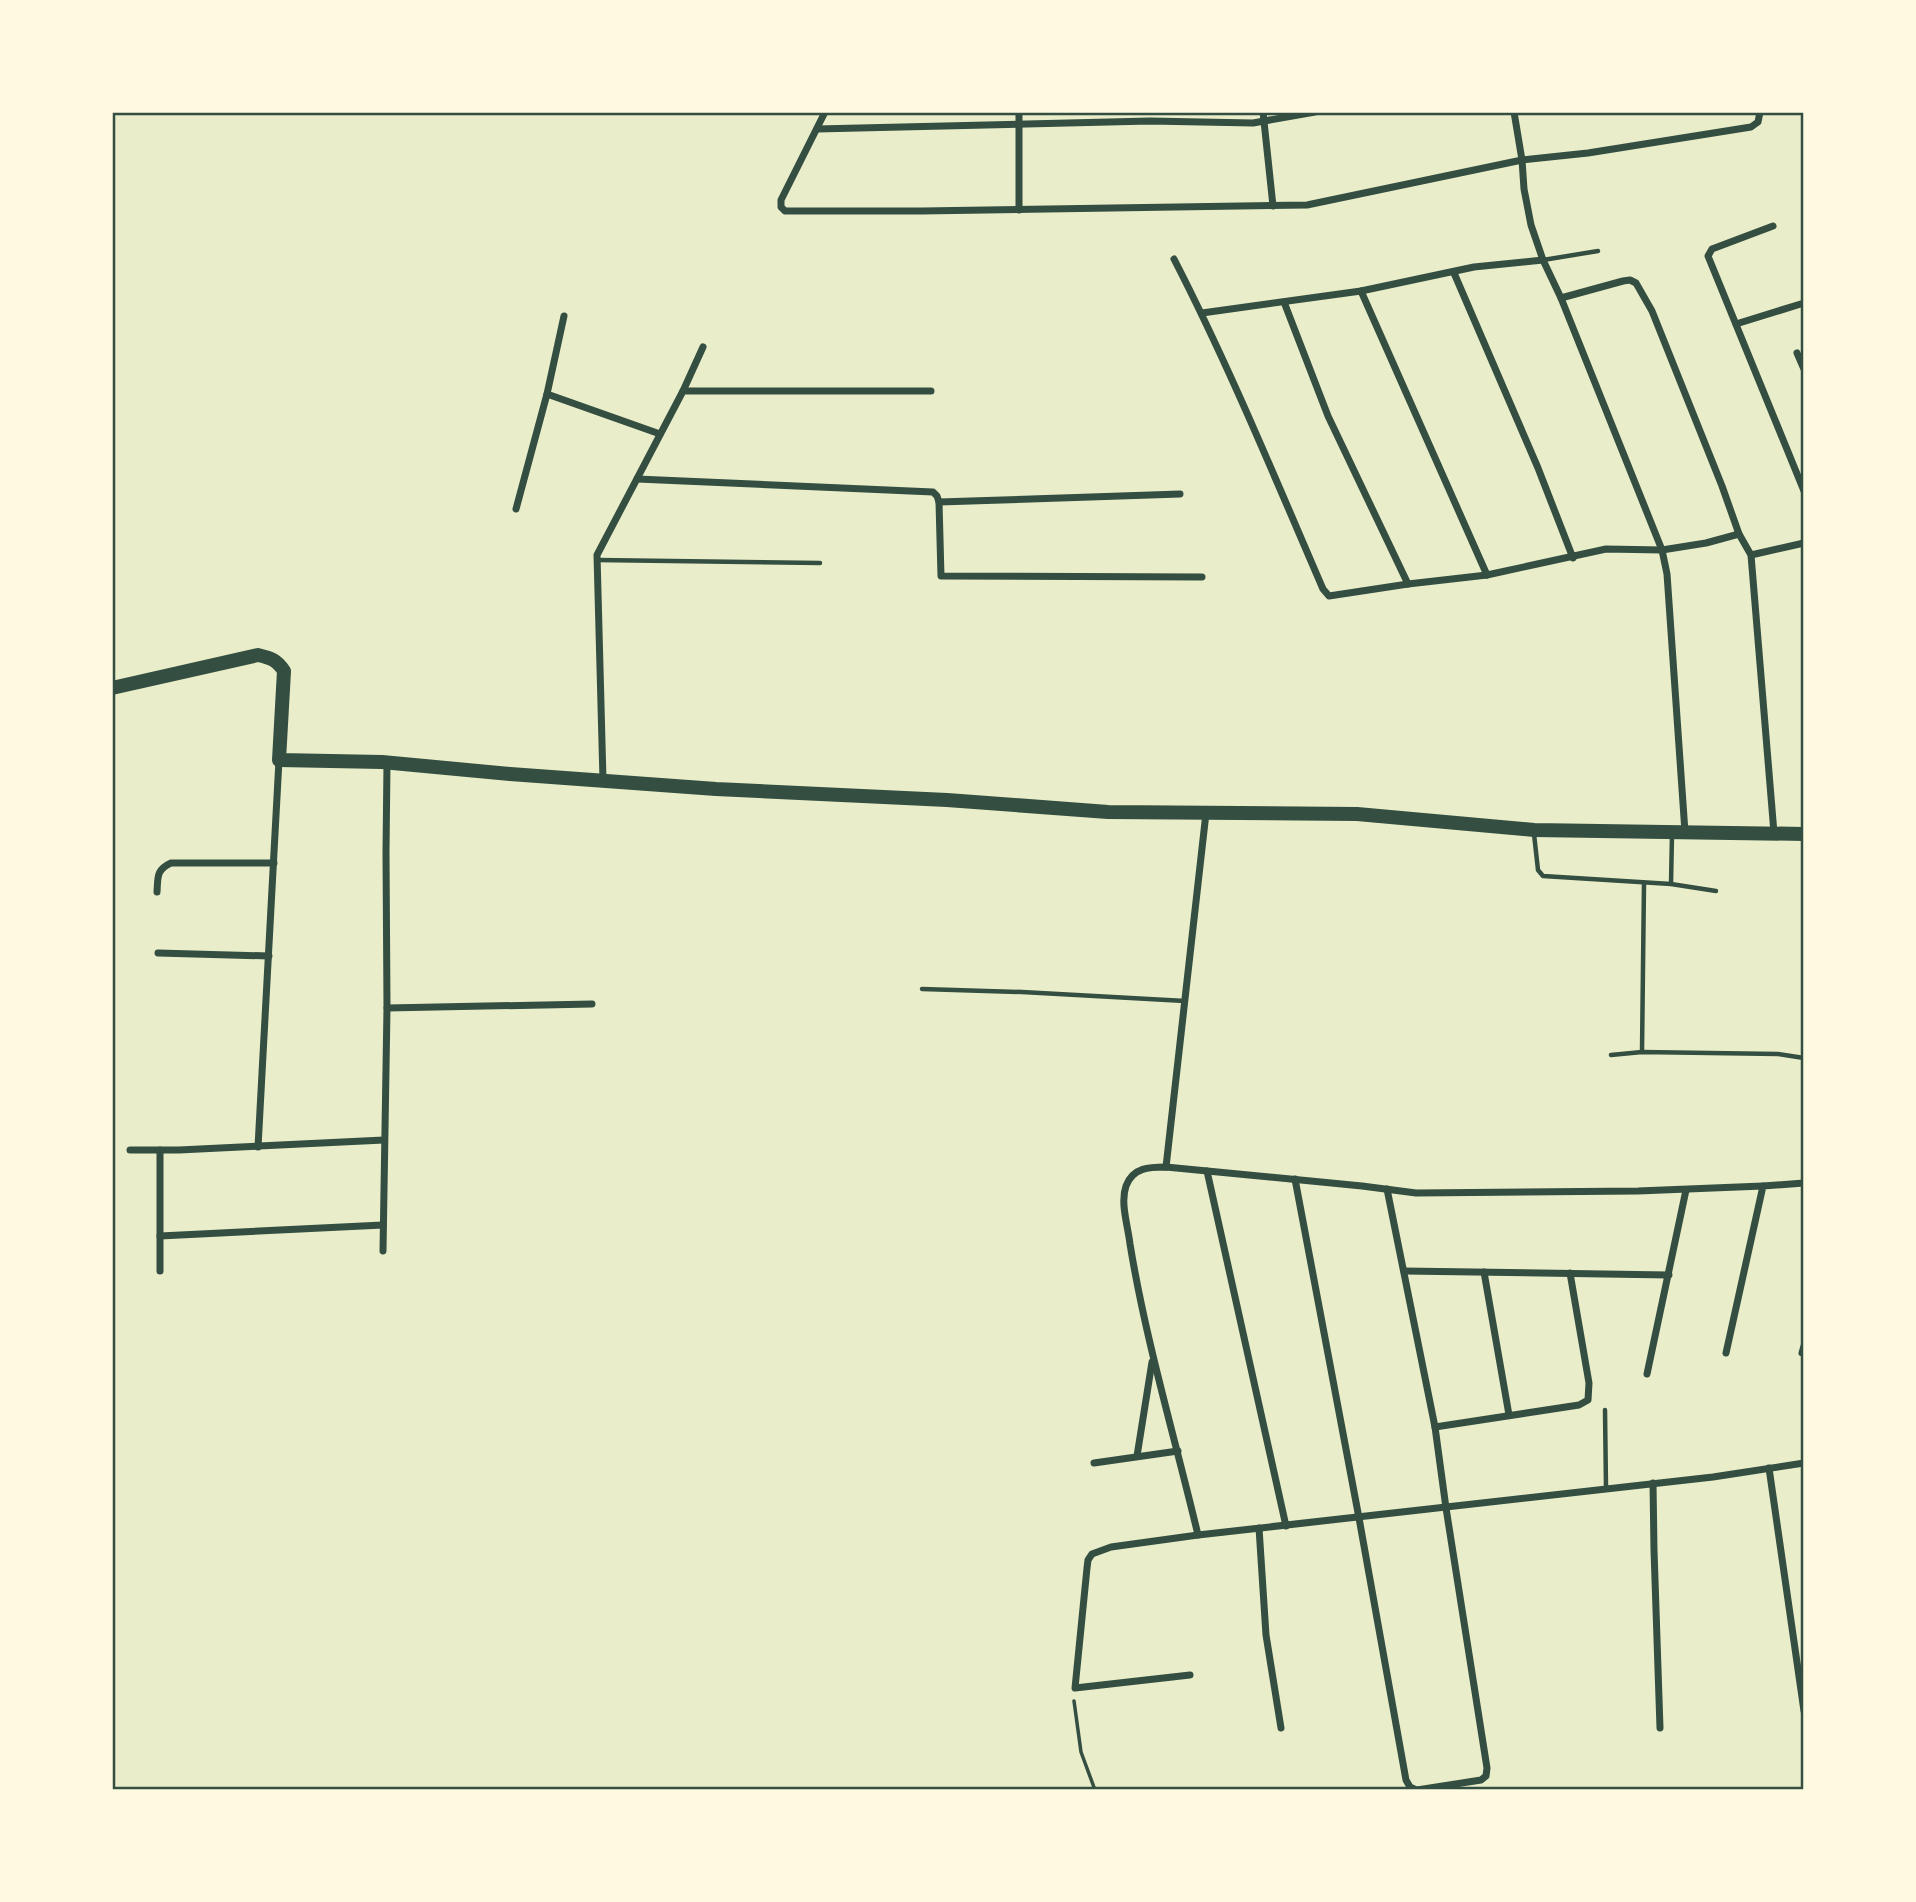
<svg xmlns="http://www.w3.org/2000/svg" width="1916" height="1902" font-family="Bitter,serif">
<rect width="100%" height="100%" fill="#e9edc9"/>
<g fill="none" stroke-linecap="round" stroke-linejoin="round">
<polyline stroke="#344e41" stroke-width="3.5" points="1074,1701 1081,1752 1095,1790"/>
<g stroke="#344e41" stroke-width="4.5">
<polyline points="1543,260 1598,251"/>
<polyline points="597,560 820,563"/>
<polyline points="1534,834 1538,870 1543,876 1671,884 1672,834"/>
<polyline points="1671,884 1716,891"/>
<polyline points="922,989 1022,992 1185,1001"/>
<polyline points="1642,1052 1644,883"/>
<polyline points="1611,1055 1642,1052 1778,1054 1804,1058"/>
<polyline points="1605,1410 1606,1488"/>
</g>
<g stroke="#344e41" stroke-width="7">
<polyline points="825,112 781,200 781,207 785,211 922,211 1307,205 1522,160 1588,153 1751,127 1758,122 1760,112"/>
<polyline points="1019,112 1019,210"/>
<polyline points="1263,112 1273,206"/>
<polyline points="1514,112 1522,160 1524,189 1531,225 1543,260 1561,298 1662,550 1667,574 1685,832"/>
<polyline points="817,129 1150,121 1253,123 1315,112"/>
<polyline points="1773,226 1712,249 1708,256 1804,491"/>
<path d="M1174 259C1229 366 1275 478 1323 589L1329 596 1408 584 1487 575 1606 549 1662 550 1706 543 1739 534"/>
<polyline points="1454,273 1538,468 1573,558"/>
<polyline points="1361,291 1487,575"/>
<polyline points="1561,298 1623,281 1630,280 1636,283 1652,311 1722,486 1739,534 1751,555 1774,833"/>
<polyline points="1284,302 1328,416 1408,584"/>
<polyline points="1202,313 1361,291 1474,267 1543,260"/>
<polyline points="564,316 547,394 660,434"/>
<polyline points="1736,324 1804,303"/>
<polyline points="1797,353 1804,369"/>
<polyline points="683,391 703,347"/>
<polyline points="637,479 933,492 937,496 939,502 941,576 1202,577"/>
<polyline points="939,502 1180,494"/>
<polyline points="516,509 547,394"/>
<polyline points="1751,555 1804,543"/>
<polyline points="603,780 597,555 683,391 931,391"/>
<path d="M157 892C158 877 156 870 171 863H274"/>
<polyline points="158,953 269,956"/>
<polyline points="387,1008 592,1004"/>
<polyline points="258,1147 279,760"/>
<polyline points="130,1150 179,1150 384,1140"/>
<polyline points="160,1150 160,1271"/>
<polyline points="1166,1167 1206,813"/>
<polyline points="1207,1171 1286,1526"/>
<polyline points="1295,1179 1359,1518 1406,1780 1410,1787 1416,1790"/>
<polyline points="1387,1189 1435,1427 1446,1508 1487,1768 1486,1776 1481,1780 1417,1790"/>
<polyline points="160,1236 383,1225"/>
<polyline points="383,1251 387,1008 386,852 387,763"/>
<polyline points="1404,1271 1669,1275"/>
<polyline points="1484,1272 1509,1415"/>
<polyline points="1726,1353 1763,1186 1804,1183"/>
<polyline points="1802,1353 1804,1346"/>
<polyline points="1647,1374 1686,1190"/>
<polyline points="1435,1427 1579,1405 1588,1400 1589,1383 1570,1273"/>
<polyline points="1137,1456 1152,1362"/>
<polyline points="1094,1463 1178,1451"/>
<polyline points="1769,1468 1804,1711"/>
<polyline points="1653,1483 1654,1550 1660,1728"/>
<polyline points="1259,1528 1266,1635 1281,1728"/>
<path d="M1198 1535C1175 1438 1146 1342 1130 1244 1128 1226 1120 1203 1126 1186 1133 1167 1150 1167 1166 1167L1362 1186 1416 1193 1638 1191 1763 1186"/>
<polyline points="1190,1675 1075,1688 1087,1568 1088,1560 1092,1554 1111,1547 1198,1535 1713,1477 1804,1463"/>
</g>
<path stroke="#344e41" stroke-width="14" d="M112 688 258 655C271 658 277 660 284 671L279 760 382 762 510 774 716 789 947 800 1108 812 1357 814 1534 830 1804 834"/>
</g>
<rect width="1916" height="1902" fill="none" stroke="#fefae0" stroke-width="228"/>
<rect x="114" y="114" width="1688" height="1674" fill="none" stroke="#344e41" stroke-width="2.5"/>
</svg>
